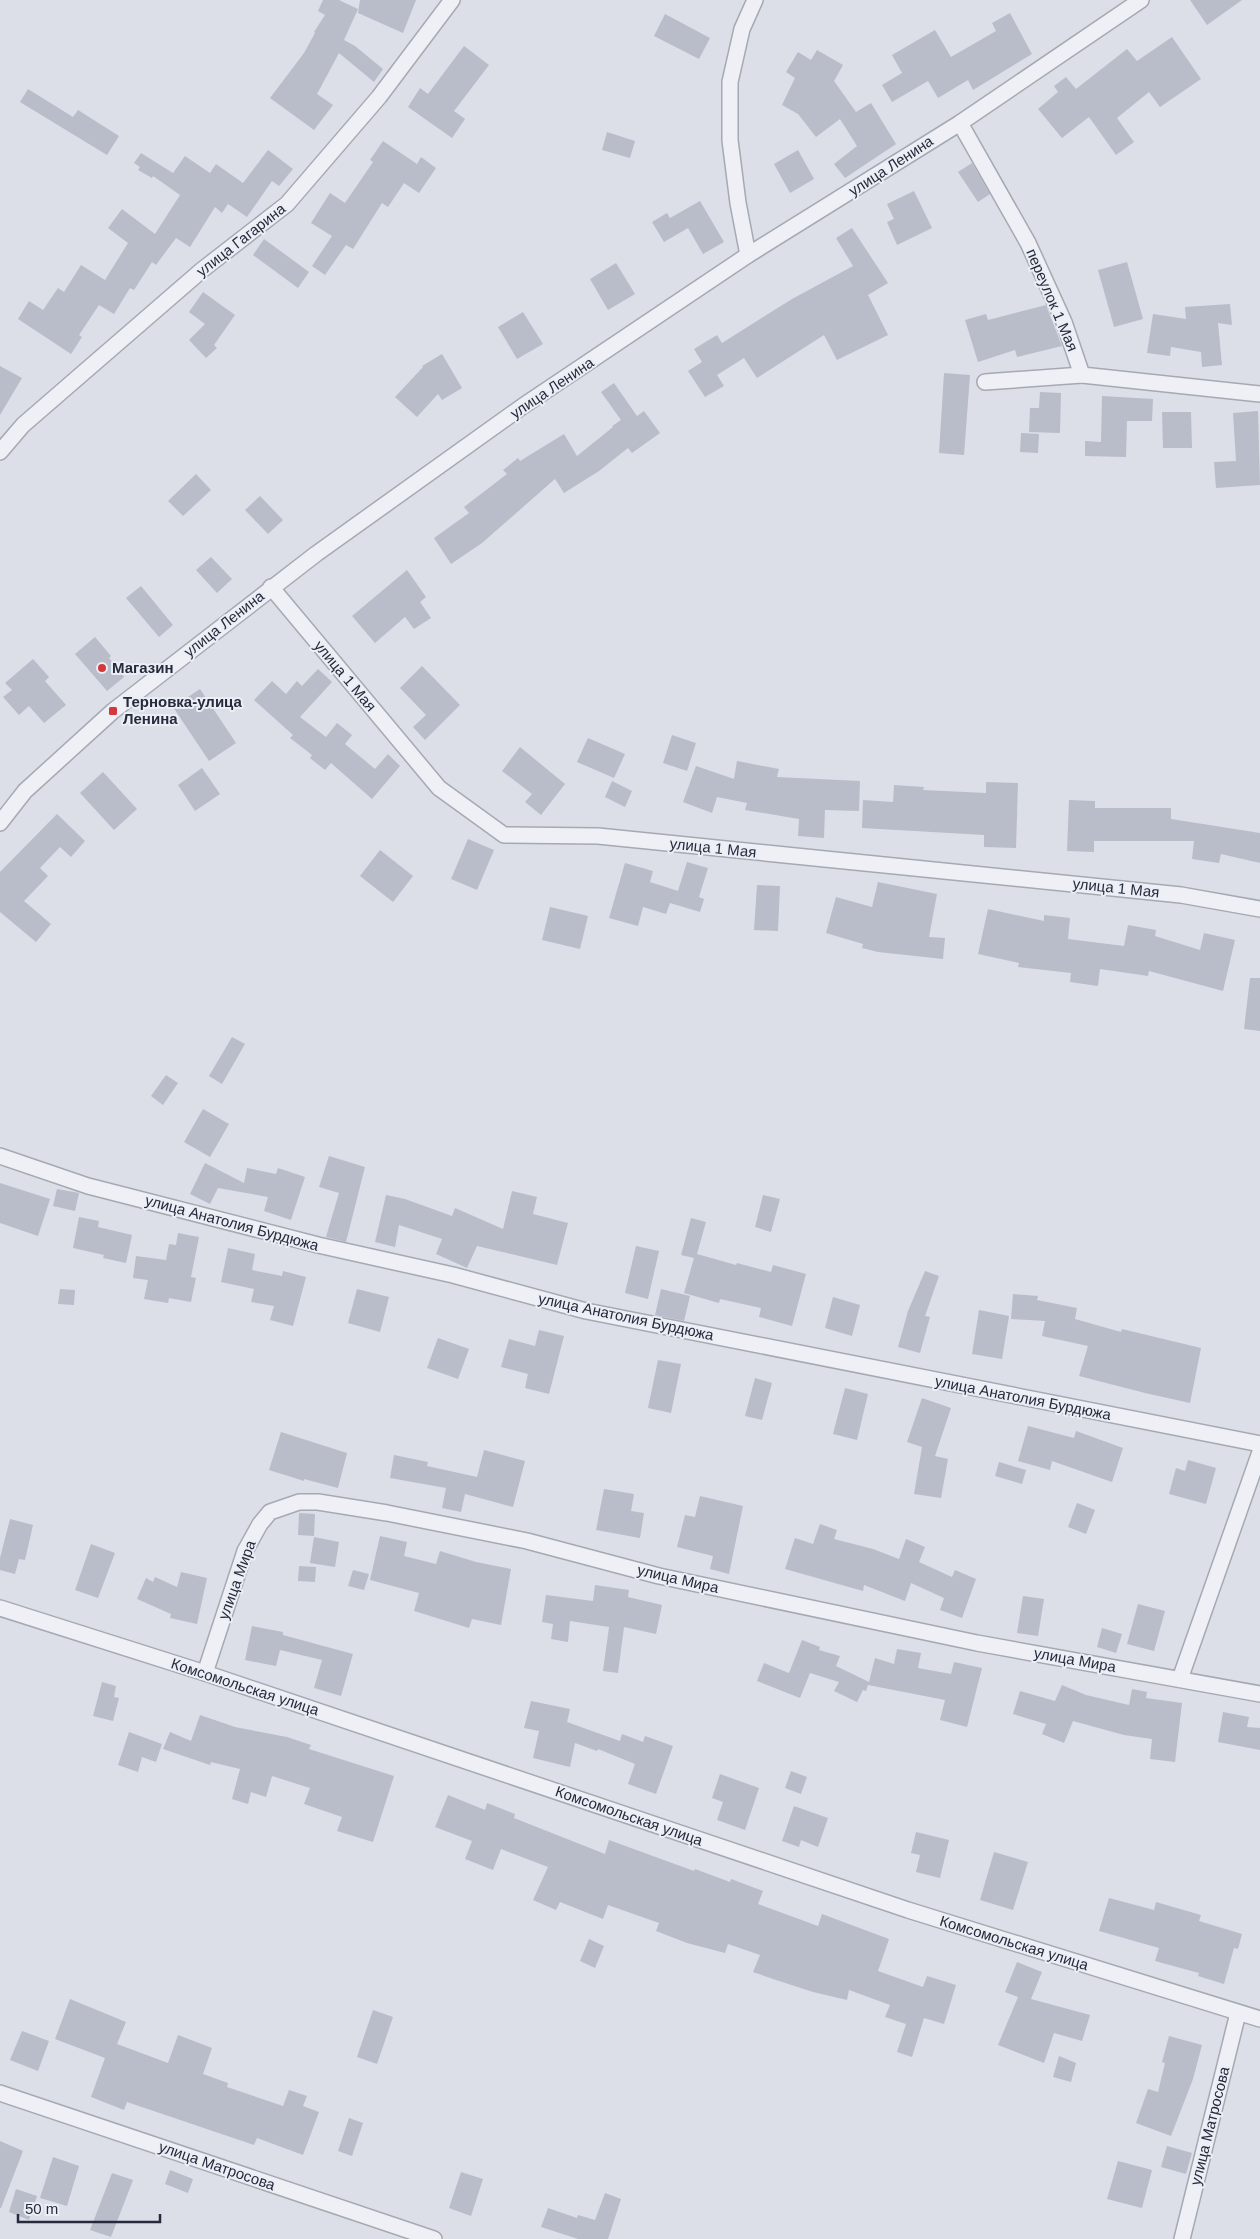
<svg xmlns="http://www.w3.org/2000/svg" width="1260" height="2239" font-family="Helvetica,sans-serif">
<rect width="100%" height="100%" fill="#dcdfe7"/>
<g fill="#b9bdca">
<polygon points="323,0 339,0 358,9 344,40 355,46 383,69 374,82 339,53 317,94 333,105 314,130 270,98 304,53 315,33 314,32 325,15 318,11"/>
<polygon points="360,0 416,0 403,33 358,13"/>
<polygon points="1190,0 1242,0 1207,25"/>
<polygon points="1010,13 1032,54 973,90 968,80 938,98 928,81 892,102 882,85 902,73 892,55 935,30 951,57 996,31 992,23"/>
<polygon points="665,14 710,38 699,59 654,36"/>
<polygon points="1172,37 1201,79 1160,107 1149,92 1117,118 1134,142 1116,155 1089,117 1062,138 1038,109 1058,92 1054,86 1066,77 1076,89 1127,49 1137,61"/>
<polygon points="464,46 489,65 454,111 465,119 452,138 408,107 420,88 428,94"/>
<polygon points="817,50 843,65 834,81 856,112 871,103 896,144 845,178 834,164 857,146 840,119 816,137 798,114 782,105 795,78 786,72 798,52 811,60"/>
<polygon points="28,89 73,117 78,110 119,136 107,155 20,102"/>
<polygon points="607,132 635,141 630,158 602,150"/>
<polygon points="383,141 417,164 421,157 436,168 419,193 404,183 388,207 382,203 353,249 346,245 325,275 312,266 332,236 311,223 330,193 345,203 373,162 370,160"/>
<polygon points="268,150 293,169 279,186 272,181 247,217 228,204 222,213 215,207 190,247 176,238 156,265 152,262 134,290 130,288 114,314 99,305 79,335 82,337 71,354 18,319 29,301 43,310 58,288 64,292 81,265 105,280 128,243 108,228 122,209 155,234 180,195 153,176 152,178 138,170 140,167 134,163 141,153 173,173 185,156 210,173 216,164 243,183"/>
<polygon points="798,150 814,179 790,193 774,164"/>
<polygon points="972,163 990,194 978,202 958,172"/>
<polygon points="914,191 932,228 897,245 887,222 894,219 887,204"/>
<polygon points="700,201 724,242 703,254 688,228 664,242 652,222 667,213 670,218"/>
<polygon points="852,228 888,283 868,295 888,335 837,360 824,335 757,378 744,358 717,375 724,386 705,397 688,371 702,362 694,349 717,335 722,343 792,299 853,266 836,238"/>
<polygon points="264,239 309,272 298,288 253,255"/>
<polygon points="1127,262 1143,319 1114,327 1098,270"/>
<polygon points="616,263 635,294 608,310 590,279"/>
<polygon points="203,292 235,315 214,345 217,348 206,358 189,340 205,324 189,312"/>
<polygon points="1230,304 1232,325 1218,323 1222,365 1202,367 1201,352 1171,347 1170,356 1147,353 1153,314 1186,319 1185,307"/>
<polygon points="1046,305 1062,346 1017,357 1015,350 978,362 965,320 986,314 988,320"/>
<polygon points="523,312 543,344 517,359 498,327"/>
<polygon points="442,354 462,388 442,400 438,394 417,417 395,397 423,367 422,366"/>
<polygon points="0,366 22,378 0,415"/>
<polygon points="944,373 970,375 964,455 939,453"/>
<polygon points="614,383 637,416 644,411 660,433 632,453 628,448 599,471 564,493 555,479 482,543 451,564 434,538 469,513 464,507 507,474 503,470 518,458 520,461 564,434 577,456 613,427 612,426 621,420 601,392"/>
<polygon points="1040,392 1061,393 1060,433 1029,432 1030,408 1039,408"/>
<polygon points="1102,396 1153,399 1152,421 1127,421 1126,457 1085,456 1085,441 1101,442"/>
<polygon points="1258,411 1260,485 1216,488 1214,462 1236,461 1233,413"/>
<polygon points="1162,412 1191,412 1192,448 1163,448"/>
<polygon points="1021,433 1039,434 1038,453 1020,452"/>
<polygon points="196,474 211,490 183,516 168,501"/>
<polygon points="260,496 283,520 268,534 245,510"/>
<polygon points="211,557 232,579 217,593 196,570"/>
<polygon points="407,570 426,597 420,602 431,618 414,629 405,617 375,643 352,616"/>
<polygon points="141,586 173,625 159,637 126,598"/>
<polygon points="95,637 111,656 109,658 124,677 107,691 75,654"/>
<polygon points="33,659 49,677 45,681 66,705 44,723 29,706 19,715 3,697 12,690 5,683"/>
<polygon points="422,666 460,705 425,740 413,727 426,715 400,688"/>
<polygon points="318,669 332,682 300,717 326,737 337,723 352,735 345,744 375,769 388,754 400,766 372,799 331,763 325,770 310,758 312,755 290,738 293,735 254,700 272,681 286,694 297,681 302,686"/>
<polygon points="200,689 236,743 209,761 173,707"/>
<polygon points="672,735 696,743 687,771 663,763"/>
<polygon points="588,738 625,754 614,778 577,762"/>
<polygon points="520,747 565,784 541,815 525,802 532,794 502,771"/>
<polygon points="737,761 779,769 777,777 860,781 859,811 825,810 824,838 798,836 799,819 745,810 747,803 717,797 712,813 683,802 696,766 734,779"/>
<polygon points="202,768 220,794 195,811 178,785"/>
<polygon points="103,772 137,809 114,830 80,793"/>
<polygon points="612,781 632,791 625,807 605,797"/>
<polygon points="986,782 1018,783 1016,848 984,847 984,835 862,828 863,800 893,802 894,785 924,787 923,790 986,793"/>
<polygon points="1069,800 1095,801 1095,808 1171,808 1171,819 1260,833 1260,863 1221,854 1219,863 1192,859 1194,841 1094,841 1094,852 1067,851"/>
<polygon points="57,814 85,841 71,857 60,847 40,868 48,876 24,901 51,924 36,942 0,912 0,872"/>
<polygon points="468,839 494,850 477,890 451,879"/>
<polygon points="380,850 413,876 393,902 360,876"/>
<polygon points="687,862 708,868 699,897 704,899 700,912 670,903 666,914 643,907 638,926 609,918 625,863 653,871 650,882 678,891"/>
<polygon points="878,882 937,894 929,937 945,938 943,959 878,952 862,948 863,944 826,933 836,897 872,907"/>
<polygon points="757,885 780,886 778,931 754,930"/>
<polygon points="550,907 588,916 580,949 542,940"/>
<polygon points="988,909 1044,921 1044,915 1070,918 1068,939 1124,946 1128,925 1156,930 1155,936 1200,950 1204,933 1235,940 1223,991 1149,971 1148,976 1100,969 1098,986 1070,982 1071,973 1018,967 1019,963 978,954"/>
<polygon points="1250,978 1260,978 1260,1031 1244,1029"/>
<polygon points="232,1037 245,1044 222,1084 209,1076"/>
<polygon points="166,1075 178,1083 163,1105 151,1096"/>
<polygon points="203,1109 229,1124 210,1157 184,1142"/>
<polygon points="329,1156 365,1167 346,1242 326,1237 339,1193 319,1187"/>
<polygon points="205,1163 244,1183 247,1168 276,1174 278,1168 305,1177 291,1220 264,1211 268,1197 218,1188 210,1204 190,1194"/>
<polygon points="0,1183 50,1199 38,1236 0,1223"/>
<polygon points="57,1189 79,1193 75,1211 53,1206"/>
<polygon points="512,1191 537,1197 533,1214 568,1223 557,1265 477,1246 467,1268 436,1254 442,1239 399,1225 395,1247 375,1242 386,1195 405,1199 452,1216 455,1208 503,1229"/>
<polygon points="763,1195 780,1199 771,1232 755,1227"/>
<polygon points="79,1217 99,1221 98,1227 132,1235 126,1263 103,1258 104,1255 73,1248"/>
<polygon points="691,1218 706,1222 697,1254 736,1265 737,1263 771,1272 773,1265 806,1274 792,1326 759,1317 761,1308 720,1299 719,1303 684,1293 694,1258 681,1255"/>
<polygon points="178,1233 199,1237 191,1277 196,1278 191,1302 169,1298 168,1303 144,1299 148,1280 133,1278 136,1256 166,1260 169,1244 176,1245"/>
<polygon points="636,1246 659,1251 648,1299 625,1293"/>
<polygon points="228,1248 255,1254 252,1270 282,1276 283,1271 306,1277 293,1326 270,1320 274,1306 251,1302 254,1289 221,1282"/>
<polygon points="925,1271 939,1276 925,1316 930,1317 920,1353 898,1347 908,1311"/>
<polygon points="60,1289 75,1290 74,1305 58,1304"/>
<polygon points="357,1289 389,1297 380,1332 348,1323"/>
<polygon points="661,1289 690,1296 684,1321 655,1315"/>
<polygon points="1013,1294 1038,1296 1037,1300 1077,1308 1075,1319 1121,1332 1122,1329 1201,1348 1190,1403 1145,1393 1079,1376 1088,1346 1042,1336 1045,1321 1011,1319"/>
<polygon points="833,1297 860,1305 852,1336 825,1328"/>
<polygon points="979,1310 1009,1316 1002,1359 972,1354"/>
<polygon points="539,1330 564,1336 549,1394 525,1388 528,1374 501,1367 509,1339 535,1346"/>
<polygon points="438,1338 469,1349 458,1379 427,1368"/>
<polygon points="658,1360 681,1364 671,1413 648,1408"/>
<polygon points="755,1378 772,1383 762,1420 745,1416"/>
<polygon points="845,1388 868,1394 857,1440 833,1434"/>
<polygon points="922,1398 951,1408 935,1456 948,1459 941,1498 914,1494 922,1447 907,1442"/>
<polygon points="1028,1426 1074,1438 1076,1431 1123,1448 1112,1482 1052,1461 1050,1470 1018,1461"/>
<polygon points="281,1432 347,1453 338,1488 304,1479 304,1481 269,1470"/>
<polygon points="484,1450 525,1461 513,1507 465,1494 461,1512 442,1508 446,1488 390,1478 394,1455 428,1462 427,1466 477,1477"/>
<polygon points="1188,1460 1216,1468 1206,1504 1169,1494 1176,1468 1185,1471"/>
<polygon points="999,1462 1026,1470 1022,1484 995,1476"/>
<polygon points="604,1489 634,1494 631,1511 644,1513 640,1538 596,1530"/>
<polygon points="700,1496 743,1506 729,1574 710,1569 713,1556 677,1547 685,1515 695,1517"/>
<polygon points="1077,1503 1095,1510 1086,1534 1068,1527"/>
<polygon points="299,1513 315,1514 314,1536 298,1535"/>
<polygon points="10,1519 33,1525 25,1560 19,1559 15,1574 0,1570 0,1558"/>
<polygon points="820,1524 837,1530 834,1539 873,1549 899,1559 906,1539 925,1547 919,1562 952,1577 955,1570 976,1579 962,1618 940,1610 944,1598 911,1583 905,1601 864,1585 863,1591 785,1569 795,1538 813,1544"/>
<polygon points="380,1536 407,1542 404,1556 436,1564 440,1551 476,1562 511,1569 501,1625 472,1619 469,1628 414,1611 419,1593 370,1580"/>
<polygon points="314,1537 339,1542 335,1567 310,1563"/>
<polygon points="91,1544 115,1553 98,1598 75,1590"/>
<polygon points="299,1566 316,1567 315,1582 298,1581"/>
<polygon points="353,1570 369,1574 364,1590 348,1586"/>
<polygon points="181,1572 207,1578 197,1624 170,1618 171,1614 137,1599 146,1578 153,1582 155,1577 177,1587"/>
<polygon points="595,1585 629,1590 628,1597 662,1605 656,1634 624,1627 618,1673 603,1671 609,1627 570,1621 568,1642 551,1639 553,1624 542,1622 546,1595 593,1601"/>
<polygon points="1023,1596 1044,1599 1038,1636 1017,1633"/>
<polygon points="1138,1604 1165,1611 1154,1651 1127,1644"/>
<polygon points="252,1626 283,1632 283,1635 353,1654 341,1696 314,1688 322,1660 280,1650 276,1666 245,1660"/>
<polygon points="1102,1628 1122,1634 1116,1653 1097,1647"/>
<polygon points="802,1640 820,1647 819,1650 840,1656 836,1666 869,1682 875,1658 894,1664 897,1649 921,1653 918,1668 951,1674 954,1662 982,1668 967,1727 940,1720 945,1700 868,1685 866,1691 863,1690 857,1702 834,1691 839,1682 810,1673 800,1698 757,1681 764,1663 789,1673"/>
<polygon points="102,1682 116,1686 114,1697 119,1698 113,1721 93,1716"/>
<polygon points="1062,1685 1086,1695 1129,1705 1132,1689 1147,1692 1146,1698 1182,1703 1175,1762 1150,1759 1152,1739 1124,1735 1073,1721 1064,1743 1042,1734 1046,1724 1013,1714 1020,1691 1055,1701"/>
<polygon points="531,1701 570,1709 567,1722 620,1741 622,1734 643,1742 645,1736 673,1746 656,1794 628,1784 635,1764 598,1749 597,1751 575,1743 570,1767 533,1758 539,1731 524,1728"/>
<polygon points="1223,1712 1249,1717 1247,1727 1260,1728 1260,1750 1218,1742"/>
<polygon points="200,1715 235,1727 287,1737 311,1745 309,1749 394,1776 373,1842 337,1831 342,1817 304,1804 310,1788 272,1776 266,1797 251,1792 248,1804 232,1799 240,1769 211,1762 210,1765 163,1749 170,1732 191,1741"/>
<polygon points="129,1732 162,1744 156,1762 142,1757 138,1772 118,1765"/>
<polygon points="791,1771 807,1777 801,1794 785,1788"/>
<polygon points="720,1774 759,1788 745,1830 717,1820 723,1802 712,1798"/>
<polygon points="448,1795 485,1810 487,1803 515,1814 514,1818 605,1854 609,1840 694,1871 695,1869 730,1882 731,1879 763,1891 758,1904 818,1926 822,1914 889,1939 878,1971 923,1987 927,1976 956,1985 944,2024 924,2018 912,2057 897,2052 906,2024 885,2017 890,2005 849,1990 847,2000 813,1992 776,1980 753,1972 760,1955 728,1944 725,1953 687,1943 656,1931 659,1923 608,1905 603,1919 560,1902 556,1910 533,1900 548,1867 501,1849 493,1870 465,1859 472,1841 435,1827"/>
<polygon points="794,1806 828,1818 818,1847 801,1840 799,1847 782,1841"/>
<polygon points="916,1832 949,1840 940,1878 916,1872 920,1855 911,1853"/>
<polygon points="994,1852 1028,1862 1013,1910 980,1900"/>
<polygon points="1109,1898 1154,1910 1156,1902 1201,1915 1199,1921 1242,1934 1238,1949 1234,1948 1224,1984 1198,1976 1199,1973 1155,1961 1159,1948 1099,1931"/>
<polygon points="589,1939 604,1946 595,1968 580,1961"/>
<polygon points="1017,1962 1042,1972 1031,1999 1090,2015 1082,2041 1054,2033 1044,2063 998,2045 1018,1997 1005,1992"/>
<polygon points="70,1999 126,2022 117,2044 168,2063 178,2035 212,2048 203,2074 228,2083 227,2087 283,2106 289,2090 307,2096 303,2106 319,2112 303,2155 257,2138 254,2145 127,2102 124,2110 91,2097 105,2058 55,2039"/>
<polygon points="373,2010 393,2017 377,2064 357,2057"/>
<polygon points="22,2031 49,2041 38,2071 10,2060"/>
<polygon points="1169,2036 1202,2045 1193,2079 1171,2136 1136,2123 1148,2089 1158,2092 1165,2063 1162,2062"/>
<polygon points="1059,2056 1076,2063 1071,2082 1053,2077"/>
<polygon points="349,2118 363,2123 352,2156 338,2151"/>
<polygon points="0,2141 23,2151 1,2208 0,2208"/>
<polygon points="1167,2146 1192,2153 1186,2174 1161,2167"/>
<polygon points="53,2157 79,2166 67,2206 40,2198"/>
<polygon points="1118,2161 1152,2170 1142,2208 1107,2199"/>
<polygon points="170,2170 193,2179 188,2193 165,2184"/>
<polygon points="461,2172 483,2179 471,2216 449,2208"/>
<polygon points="112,2173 133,2180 111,2237 90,2230"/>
<polygon points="16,2189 37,2196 29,2220 9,2212"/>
<polygon points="605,2193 621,2199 608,2239 578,2239 541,2227 548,2208 577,2218 578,2215 595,2220"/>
</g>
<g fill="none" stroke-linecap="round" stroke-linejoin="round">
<defs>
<g id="street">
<polyline points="960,123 1028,243 1064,322 1082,375 1260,394"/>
<polyline points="748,255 738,203 730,140 730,82 742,29 755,0"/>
<polyline points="985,382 1082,375"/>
<polyline points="0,452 23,425 202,270 287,204 379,97 452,0"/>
<polyline points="271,587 439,788 504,835 598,836 1181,895 1260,909"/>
<polyline points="0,823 25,791 113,711 316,554 523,406 748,255 960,123 1141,0"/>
<polyline points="0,1156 88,1186 318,1245 453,1275 586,1311 1260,1444"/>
<polyline points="0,1608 205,1673 908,1910 1260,2019"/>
<polyline points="205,1673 245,1551 260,1524 270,1512 299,1502 318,1502 387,1513 527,1541 659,1576 977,1643 1260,1694"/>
<polyline points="1180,1679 1260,1452"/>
<polyline points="0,2093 434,2239"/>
<polyline points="1182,2239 1238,2013"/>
</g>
</defs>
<use href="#street" stroke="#a5a9b4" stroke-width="18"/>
<use href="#street" stroke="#eef0f5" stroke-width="15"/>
</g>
<g fill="#d3393c" stroke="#ebeef4" stroke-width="2">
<circle cx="102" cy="668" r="5"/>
<rect x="108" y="706" width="10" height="10" rx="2.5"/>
</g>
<g text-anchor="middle" stroke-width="4" stroke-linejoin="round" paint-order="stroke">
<g font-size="15" fill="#252b3d" stroke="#ebeef4">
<text transform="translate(891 166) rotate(-33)" y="5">улица Ленина</text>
<text transform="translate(241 240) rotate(-38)" y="5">улица Гагарина</text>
<text transform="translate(1052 300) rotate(67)" y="5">переулок 1 Мая</text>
<text transform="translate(552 388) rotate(-34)" y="5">улица Ленина</text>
<text transform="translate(224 624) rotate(-38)" y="5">улица Ленина</text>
<text transform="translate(345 676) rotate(50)" y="5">улица 1 Мая</text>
<text transform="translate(713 848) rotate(6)" y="5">улица 1 Мая</text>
<text transform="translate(1116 888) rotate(6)" y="5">улица 1 Мая</text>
<text transform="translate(232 1223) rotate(15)" y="5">улица Анатолия Бурдюжа</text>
<text transform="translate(626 1317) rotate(12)" y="5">улица Анатолия Бурдюжа</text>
<text transform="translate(1023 1398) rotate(11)" y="5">улица Анатолия Бурдюжа</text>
<text transform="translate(678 1579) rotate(13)" y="5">улица Мира</text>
<text transform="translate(237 1580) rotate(-70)" y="5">улица Мира</text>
<text transform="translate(1075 1660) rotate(10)" y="5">улица Мира</text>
<text transform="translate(245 1687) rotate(18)" y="5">Комсомольская улица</text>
<text transform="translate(629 1816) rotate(19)" y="5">Комсомольская улица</text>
<text transform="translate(1014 1943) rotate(17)" y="5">Комсомольская улица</text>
<text transform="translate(1210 2126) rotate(-76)" y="5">улица Матросова</text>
<text transform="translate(217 2166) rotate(19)" y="5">улица Матросова</text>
</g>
<g font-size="15" font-weight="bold" fill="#252b3d" stroke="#ebeef4" text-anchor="start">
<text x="112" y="673">Магазин</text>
<text x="123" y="707">Терновка-улица<tspan x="123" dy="17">Ленина</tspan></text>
</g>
</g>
<path d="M18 2214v8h142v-8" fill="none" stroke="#252b3d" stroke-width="2.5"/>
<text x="25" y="2214" font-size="15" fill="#252b3d" stroke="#ebeef4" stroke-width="4" paint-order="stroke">50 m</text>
</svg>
